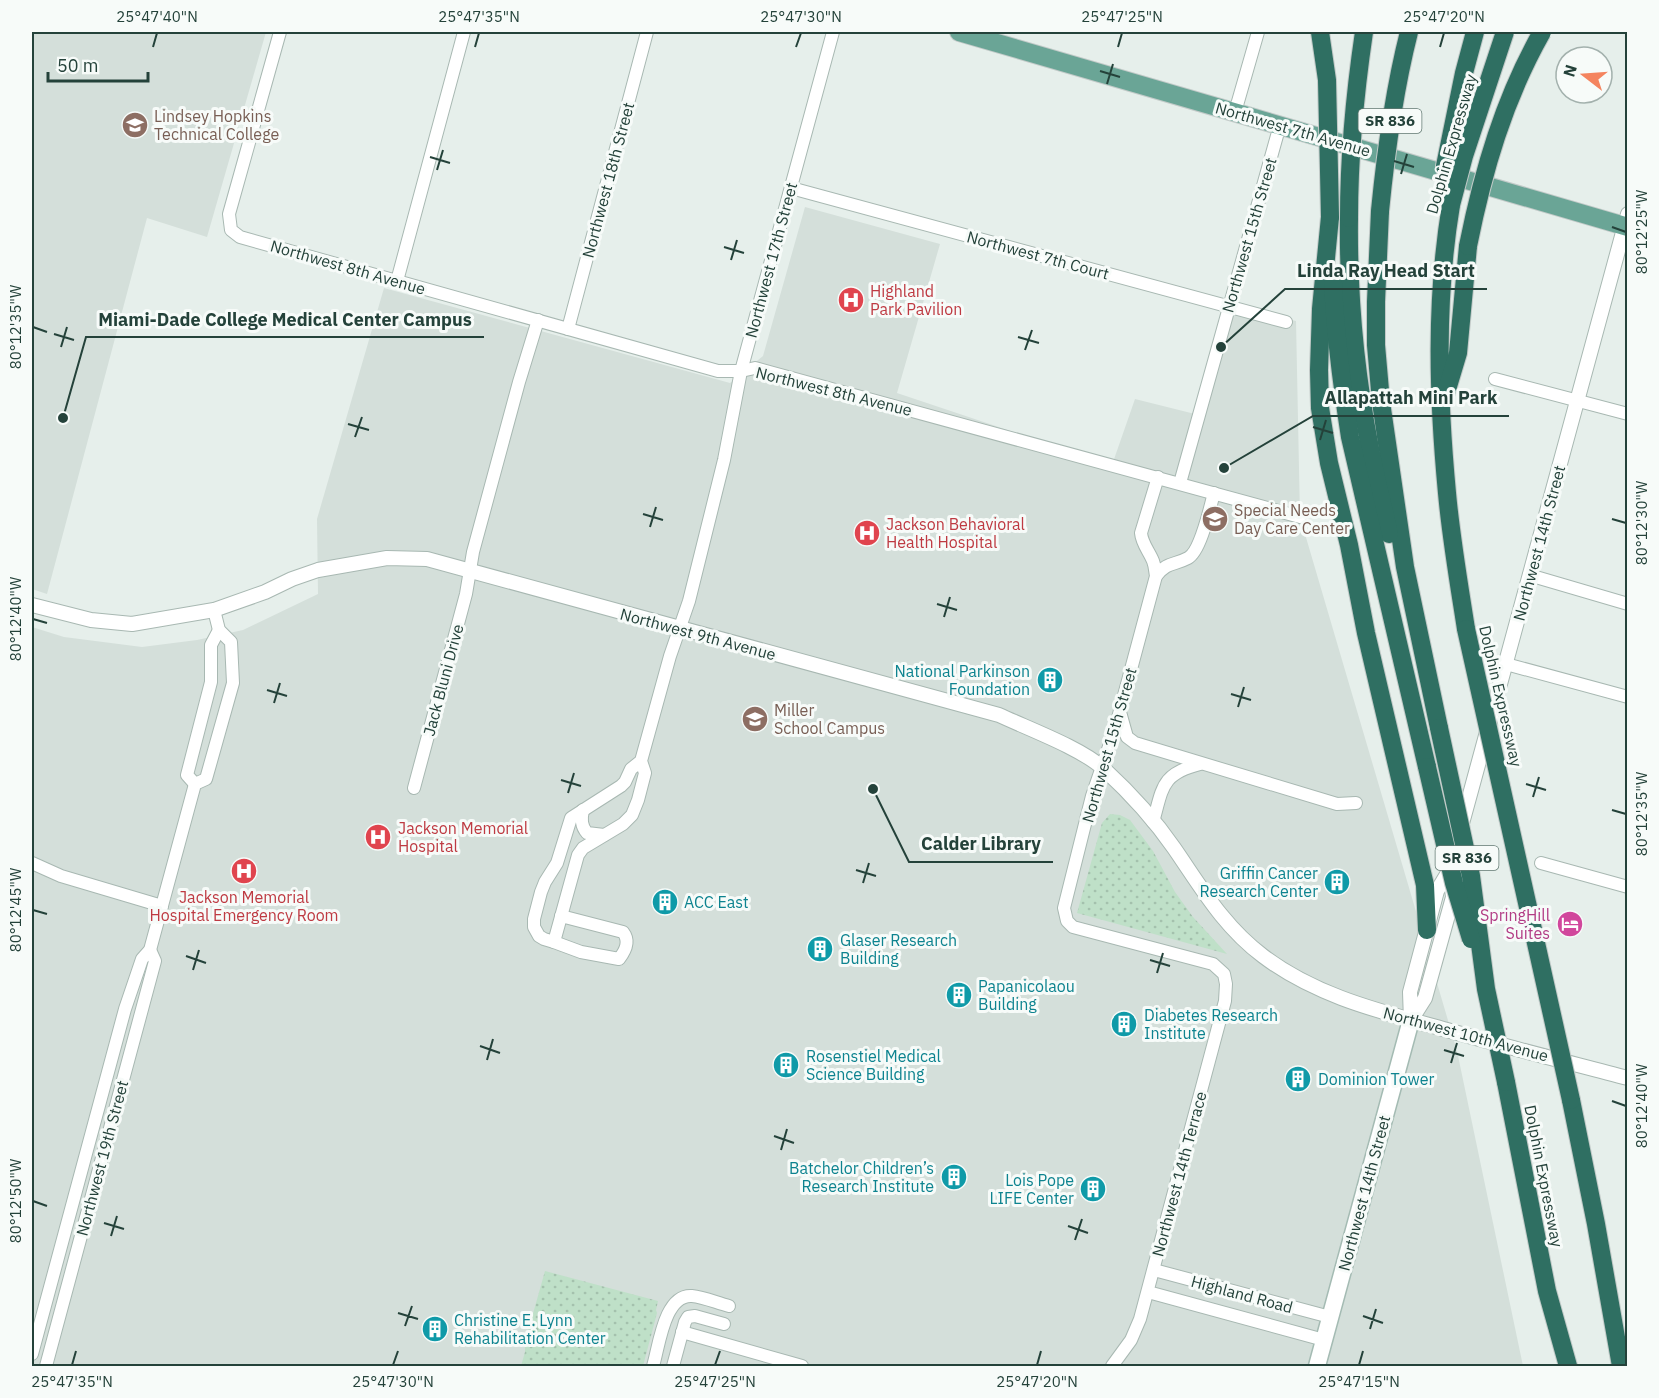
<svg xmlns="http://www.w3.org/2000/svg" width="1659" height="1398" font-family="'IBM Plex Sans',sans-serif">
<defs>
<pattern id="grass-dots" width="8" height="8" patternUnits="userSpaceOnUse" patternTransform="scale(1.5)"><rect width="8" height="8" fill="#bfe0c8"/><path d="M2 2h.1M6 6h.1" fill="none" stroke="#a4c1ad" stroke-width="1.8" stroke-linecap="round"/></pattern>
</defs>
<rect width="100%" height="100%" fill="#e6efeb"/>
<g fill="#d4dfda">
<polygon points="32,32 266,32 207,237 147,218 47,594 32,589"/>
<polygon points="805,207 940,244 897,393 1112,465 1135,399 1199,415 1229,306 1296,321 1300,517 1457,1051 1523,1366 32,1366 32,627 64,637 142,647 197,640 243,630 318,594 317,519 384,288 730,383 763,356"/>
</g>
<g fill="url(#grass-dots)">
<polygon points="1110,814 1120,815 1130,820 1153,851 1175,892 1193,917 1227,954 1077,913 1102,823"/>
<polygon points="545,1271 658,1301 656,1310 657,1313 643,1366 521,1366 525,1352 525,1342"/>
</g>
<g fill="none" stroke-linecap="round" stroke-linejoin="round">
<defs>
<g id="minor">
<polyline points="280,32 229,214 231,230 240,237 718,371 741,371 755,368 1300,517"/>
<polyline points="1235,112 1258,32"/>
<polyline points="791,188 1286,322"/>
<polyline points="397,281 464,32"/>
<polyline points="568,329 647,32"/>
<polyline points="1495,379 1628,414"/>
<polyline points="1180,483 1280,125"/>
<polyline points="1529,575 1628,604"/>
<path d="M1156 576C1168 561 1173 566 1188 558 1201 551 1210 507 1214 493"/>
<polyline points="1506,664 1628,697"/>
<polyline points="1120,712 1127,737 1135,743 1337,804 1356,803"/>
<polyline points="641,761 631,769 625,782 621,786 571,818 557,863 545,882 541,892 534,919 534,927 539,936 544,939 554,942 578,855 583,848 623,824 632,815 638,800 645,773 641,761 670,656 689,601 724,460 741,371 833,32"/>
<polyline points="195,784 187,775 211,682 211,645 219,630"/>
<polyline points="414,788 466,594 473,552 519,382 538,320"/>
<path d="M583 810C581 819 581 826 587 833L604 835"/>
<path d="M1153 822C1163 787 1161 774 1200 764"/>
<polyline points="32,863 61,876 162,906"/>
<polyline points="1541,863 1628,887"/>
<path d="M554 942 581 952 619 959C626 950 630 941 623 932L561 916"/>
<polyline points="1154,1270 1330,1317"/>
<polyline points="1148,1292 1324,1340"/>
<polyline points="682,1332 802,1366"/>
<polyline points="32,1354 125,1009 142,959 150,950 195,784 206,779 233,683 231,642 219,630 214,610"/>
<polyline points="46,1366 155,961 150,950"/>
<path d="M653 1366C659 1347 664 1294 692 1296 704 1297 717 1303 729 1306"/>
<polyline points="673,1366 685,1322 688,1317 695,1316 724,1324"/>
<path d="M1112 1366 1131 1340 1140 1319 1225 1001 1226 984 1224 974 1213 964 1073 927 1067 921 1064 908 1092 796 1115 729 1156 576C1155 571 1155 566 1153 561 1149 551 1142 544 1141 533L1158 477"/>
</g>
<g id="tertiary">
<path d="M32 605 91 620 132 624 214 610 265 592 292 579 318 570 387 558 427 559 999 715C1029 729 1081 748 1104 769 1130 793 1154 819 1174 848 1201 887 1223 926 1263 956 1317 997 1383 1012 1447 1030 1507 1047 1567 1062 1628 1078"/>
<polyline points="1411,1020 1410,992 1437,891 1449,871 1469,798 1628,214"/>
<polyline points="1411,1020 1425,998 1453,897 1452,889"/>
</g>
<polyline id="secondary" points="1317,1366 1411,1020"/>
<polyline id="primary" points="959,32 1628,227"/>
<g id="motorway">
<path d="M1451 205C1435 301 1438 397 1447 493 1451 538 1459 584 1466 629"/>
<polyline points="1380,211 1376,302 1376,345 1381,402 1405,567 1439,728"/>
<polyline points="1330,217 1321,309 1319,370 1320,408 1329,463 1349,545 1366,633 1425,885 1427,930"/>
<path d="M1349 218C1348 295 1355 372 1370 448 1375 477 1383 505 1389 534"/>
<path d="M1333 282C1335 334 1342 386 1350 437L1427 767"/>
<polyline points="1446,393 1458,353 1468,246"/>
<polyline points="1506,1082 1547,1291 1568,1366"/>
<polyline points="1571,1100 1596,1224 1621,1366"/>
</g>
</defs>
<use href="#minor" stroke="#a8b8b2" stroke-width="14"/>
<use href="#tertiary" stroke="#a8b8b2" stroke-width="16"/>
<use href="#secondary" stroke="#a4bbb3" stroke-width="19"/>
<use href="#primary" stroke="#c2cac8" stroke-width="20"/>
<use href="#motorway" stroke="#c2cac8" stroke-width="20"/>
<use href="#minor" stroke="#fff" stroke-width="12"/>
<use href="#tertiary" stroke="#fff" stroke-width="14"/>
<use href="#secondary" stroke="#fff" stroke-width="16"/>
<use href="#primary" stroke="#6aa596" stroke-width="18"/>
<use href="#motorway" stroke="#2f6f62" stroke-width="18"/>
<defs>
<g id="motorway-bridge">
<polyline points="1320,32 1327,80 1330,217"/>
<polyline points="1449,197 1445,166 1464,73 1475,32"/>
<polyline points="1451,205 1464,156 1505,32"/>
<path d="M1380 211C1386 150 1394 91 1409 32"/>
<path d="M1349 218C1349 155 1355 93 1364 32"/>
<path d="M1468 246C1483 171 1504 99 1542 32"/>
<polyline points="1466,629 1571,1100"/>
<polyline points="1439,728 1471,876 1486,989 1506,1082"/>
<polyline points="1427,767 1454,883 1471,939"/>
</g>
</defs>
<use href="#motorway-bridge" stroke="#c2cac8" stroke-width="20" stroke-linecap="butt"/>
<use href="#motorway-bridge" stroke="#2f6f62" stroke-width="18"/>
</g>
<path fill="none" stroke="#24423a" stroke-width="2" d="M153 47 157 33M475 47 479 33M796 47 801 33M1118 47 1122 33M1440 47 1444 33M1100 71 1120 77M1107 84 1113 64M430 157 450 163M1394 161 1414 167M437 170 443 150M1401 174 1407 154M1612 227 1626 232M724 247 744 253M731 260 737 240M33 327 47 332M54 334 74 340M1018 337 1039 343M61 347 67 327M1025 350 1032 330M348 424 369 430M1313 427 1333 433M355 437 362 417M1320 440 1326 420M643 514 663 520M1612 519 1626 523M650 527 656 507M937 604 957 610M944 617 950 597M33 619 47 623M267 690 287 696M1231 694 1251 700M274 703 280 683M1238 707 1244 687M561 780 581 786M1526 784 1546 790M568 793 574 773M1533 797 1539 777M1612 810 1626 814M856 870 876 876M863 883 869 863M33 910 47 914M186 956 206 963M1150 960 1170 966M193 970 199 950M1157 973 1163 953M480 1046 500 1053M1444 1050 1464 1056M487 1060 493 1039M1451 1063 1457 1043M1612 1101 1626 1106M774 1136 794 1143M781 1150 787 1129M33 1201 47 1206M104 1223 124 1229M1068 1226 1088 1233M111 1236 117 1216M1075 1240 1082 1219M398 1313 418 1319M1363 1316 1383 1323M405 1326 412 1306M1370 1329 1376 1309M72 1365 76 1351M393 1365 398 1351M715 1365 720 1351M1037 1365 1041 1351M1359 1365 1363 1351"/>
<defs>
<symbol id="university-disc" viewBox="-11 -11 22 22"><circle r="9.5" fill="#8d6e63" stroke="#f7fbf9"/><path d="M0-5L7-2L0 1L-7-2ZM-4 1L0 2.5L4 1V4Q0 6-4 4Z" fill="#fff"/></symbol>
<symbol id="hospital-disc" viewBox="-11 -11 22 22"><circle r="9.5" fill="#e0444e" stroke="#f7fbf9"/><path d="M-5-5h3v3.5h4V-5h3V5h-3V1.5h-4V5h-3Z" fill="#fff"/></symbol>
<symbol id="school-disc" viewBox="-11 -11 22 22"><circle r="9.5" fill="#8d6e63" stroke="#f7fbf9"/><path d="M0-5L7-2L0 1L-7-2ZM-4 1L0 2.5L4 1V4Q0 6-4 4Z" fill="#fff"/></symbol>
<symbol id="building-disc" viewBox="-11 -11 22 22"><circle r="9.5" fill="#0f9aa8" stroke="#f7fbf9"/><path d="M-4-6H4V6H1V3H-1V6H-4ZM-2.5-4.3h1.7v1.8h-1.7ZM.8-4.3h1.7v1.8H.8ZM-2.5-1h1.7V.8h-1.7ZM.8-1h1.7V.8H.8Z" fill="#fff"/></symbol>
<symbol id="hotel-disc" viewBox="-11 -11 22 22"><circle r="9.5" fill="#d1479c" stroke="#f7fbf9"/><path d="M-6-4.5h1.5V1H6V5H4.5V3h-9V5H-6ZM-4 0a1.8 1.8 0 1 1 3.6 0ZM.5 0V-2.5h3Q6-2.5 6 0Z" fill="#fff"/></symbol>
</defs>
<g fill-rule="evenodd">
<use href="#university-disc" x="120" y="110" width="30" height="30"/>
<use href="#hospital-disc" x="836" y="285" width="30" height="30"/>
<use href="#school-disc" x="1200" y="504" width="30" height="30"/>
<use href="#hospital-disc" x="852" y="518" width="30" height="30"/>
<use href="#building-disc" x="1035" y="665" width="30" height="30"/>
<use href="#university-disc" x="740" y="704" width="30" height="30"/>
<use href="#hospital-disc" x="363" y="822" width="30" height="30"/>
<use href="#hospital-disc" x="229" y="856" width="30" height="30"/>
<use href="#building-disc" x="1322" y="867" width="30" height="30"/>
<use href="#building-disc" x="650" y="887" width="30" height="30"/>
<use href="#hotel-disc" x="1555" y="909" width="30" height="30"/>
<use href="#building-disc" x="805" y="934" width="30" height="30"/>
<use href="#building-disc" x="944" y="980" width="30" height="30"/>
<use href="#building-disc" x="1109" y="1009" width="30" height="30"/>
<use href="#building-disc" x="771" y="1050" width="30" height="30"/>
<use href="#building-disc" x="1283" y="1064" width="30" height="30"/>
<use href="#building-disc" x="939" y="1162" width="30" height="30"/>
<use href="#building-disc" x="1078" y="1174" width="30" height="30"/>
<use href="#building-disc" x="420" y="1314" width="30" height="30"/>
</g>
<g text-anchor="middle" stroke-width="6" stroke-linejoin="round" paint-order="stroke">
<g fill="#f7fbf9" stroke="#637a73" stroke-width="1.5">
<rect x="1358.5" y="109" width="63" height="24" rx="4.5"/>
<rect x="1435.5" y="846" width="63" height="24" rx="4.5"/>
</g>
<g font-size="15" font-weight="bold" fill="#24423a">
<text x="1390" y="126">SR 836</text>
<text x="1467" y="863">SR 836</text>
</g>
<g font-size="16" fill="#785e54" stroke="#f7fbf9" text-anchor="start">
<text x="154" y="122">Lindsey Hopkins<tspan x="154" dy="18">Technical College</tspan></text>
<text x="1234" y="516">Special Needs<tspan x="1234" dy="18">Day Care Center</tspan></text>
<text x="774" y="716">Miller<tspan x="774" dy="18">School Campus</tspan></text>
</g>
<g font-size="16" fill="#24423a" stroke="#f7fbf9">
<text transform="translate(1293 129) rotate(16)" y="6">Northwest 7th Avenue</text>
<text transform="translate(1451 144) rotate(-74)" y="6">Dolphin Expressway</text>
<text transform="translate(608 180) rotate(-75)" y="6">Northwest 18th Street</text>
<text transform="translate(1249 235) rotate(-74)" y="6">Northwest 15th Street</text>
<text transform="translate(1038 255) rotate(15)" y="6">Northwest 7th Court</text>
<text transform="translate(771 260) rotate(-75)" y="6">Northwest 17th Street</text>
<text transform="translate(348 267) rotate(16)" y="6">Northwest 8th Avenue</text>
<text transform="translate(834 391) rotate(14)" y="6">Northwest 8th Avenue</text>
<text transform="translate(1539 543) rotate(-75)" y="6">Northwest 14th Street</text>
<text transform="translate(698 634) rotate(15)" y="6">Northwest 9th Avenue</text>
<text transform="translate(443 680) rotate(-75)" y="6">Jack Bluni Drive</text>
<text transform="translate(1501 696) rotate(77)" y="6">Dolphin Expressway</text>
<text transform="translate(1109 745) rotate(-74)" y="6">Northwest 15th Street</text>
<text transform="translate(1466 1034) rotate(15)" y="6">Northwest 10th Avenue</text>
<text transform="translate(102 1158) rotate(-75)" y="6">Northwest 19th Street</text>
<text transform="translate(1179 1174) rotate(-75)" y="6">Northwest 14th Terrace</text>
<text transform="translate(1544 1176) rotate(79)" y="6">Dolphin Expressway</text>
<text transform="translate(1364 1193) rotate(-75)" y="6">Northwest 14th Street</text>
<text transform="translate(1242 1294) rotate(15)" y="6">Highland Road</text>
</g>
<g font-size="16" fill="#be3a42" stroke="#f7fbf9" text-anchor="start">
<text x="870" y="297">Highland<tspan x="870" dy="18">Park Pavilion</tspan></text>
<text x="886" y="530">Jackson Behavioral<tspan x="886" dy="18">Health Hospital</tspan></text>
<text x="398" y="834">Jackson Memorial<tspan x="398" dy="18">Hospital</tspan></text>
<text x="244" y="903" text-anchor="middle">Jackson Memorial<tspan x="244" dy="18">Hospital Emergency Room</tspan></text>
</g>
<g font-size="16" fill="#0d838f" stroke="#f7fbf9" text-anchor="start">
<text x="1030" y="677" text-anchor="end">National Parkinson<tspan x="1030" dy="18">Foundation</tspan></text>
<text x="1318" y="879" text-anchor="end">Griffin Cancer<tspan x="1318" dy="18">Research Center</tspan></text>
<text x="684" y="908">ACC East</text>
<text x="840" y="946">Glaser Research<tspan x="840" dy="18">Building</tspan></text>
<text x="978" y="992">Papanicolaou<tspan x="978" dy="18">Building</tspan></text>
<text x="1144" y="1021">Diabetes Research<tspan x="1144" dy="18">Institute</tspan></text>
<text x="806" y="1062">Rosenstiel Medical<tspan x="806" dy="18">Science Building</tspan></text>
<text x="1318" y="1085">Dominion Tower</text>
<text x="934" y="1174" text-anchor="end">Batchelor Children’s<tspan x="934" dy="18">Research Institute</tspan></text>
<text x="1074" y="1186" text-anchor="end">Lois Pope<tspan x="1074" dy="18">LIFE Center</tspan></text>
<text x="454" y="1326">Christine E. Lynn<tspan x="454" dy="18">Rehabilitation Center</tspan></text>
</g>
<g font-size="16" fill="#b23c85" stroke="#f7fbf9" text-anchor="end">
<text x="1550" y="921">SpringHill<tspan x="1550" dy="18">Suites</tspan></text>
</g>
</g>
<path fill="none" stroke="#24423a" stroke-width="2" d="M1221 347L1285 289H1487M63 418L86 337H484M1224 468L1313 416H1509M873 789L909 862H1053"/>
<g fill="#24423a" stroke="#f7fbf9" stroke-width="2">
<circle cx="1221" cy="347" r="6"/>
<circle cx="63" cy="418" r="6"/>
<circle cx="1224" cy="468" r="6"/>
<circle cx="873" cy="789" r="6"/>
</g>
<g font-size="18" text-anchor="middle" font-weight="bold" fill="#24423a" stroke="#f7fbf9" stroke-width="6" stroke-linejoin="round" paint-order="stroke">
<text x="1386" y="277">Linda Ray Head Start</text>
<text x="285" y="326">Miami-Dade College Medical Center Campus</text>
<text x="1411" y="404">Allapattah Mini Park</text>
<text x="981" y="850">Calder Library</text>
</g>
<rect width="1659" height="1398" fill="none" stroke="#f7fbf9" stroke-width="66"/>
<g transform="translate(1584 75) rotate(287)"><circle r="28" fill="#f7fbf9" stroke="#a3b1ad" stroke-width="1.5"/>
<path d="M0-4.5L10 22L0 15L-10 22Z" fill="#f4845f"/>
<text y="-9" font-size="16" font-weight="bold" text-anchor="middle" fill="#24423a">N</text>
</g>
<path d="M48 72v9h100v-9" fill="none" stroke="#24423a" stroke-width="3"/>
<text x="57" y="72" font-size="18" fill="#24423a" stroke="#f7fbf9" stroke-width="4.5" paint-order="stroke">50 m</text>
<rect x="33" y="33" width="1593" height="1332" fill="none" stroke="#24423a" stroke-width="2"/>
<g font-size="15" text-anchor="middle" fill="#24423a">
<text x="157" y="22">25°47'40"N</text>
<text x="479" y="22">25°47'35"N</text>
<text x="801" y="22">25°47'30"N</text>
<text x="1122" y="22">25°47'25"N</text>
<text x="1444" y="22">25°47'20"N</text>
<text transform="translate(1642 232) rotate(-90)" y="5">80°12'25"W</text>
<text transform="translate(16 327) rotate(-90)" y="5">80°12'35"W</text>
<text transform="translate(1642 523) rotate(-90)" y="5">80°12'30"W</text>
<text transform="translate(16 619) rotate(-90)" y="5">80°12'40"W</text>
<text transform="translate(1642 814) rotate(-90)" y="5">80°12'35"W</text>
<text transform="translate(16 910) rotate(-90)" y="5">80°12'45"W</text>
<text transform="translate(1642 1106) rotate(-90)" y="5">80°12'40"W</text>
<text transform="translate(16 1201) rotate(-90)" y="5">80°12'50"W</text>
<text x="72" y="1387">25°47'35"N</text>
<text x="393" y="1387">25°47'30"N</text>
<text x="715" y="1387">25°47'25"N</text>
<text x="1037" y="1387">25°47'20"N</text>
<text x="1359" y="1387">25°47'15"N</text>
</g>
</svg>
